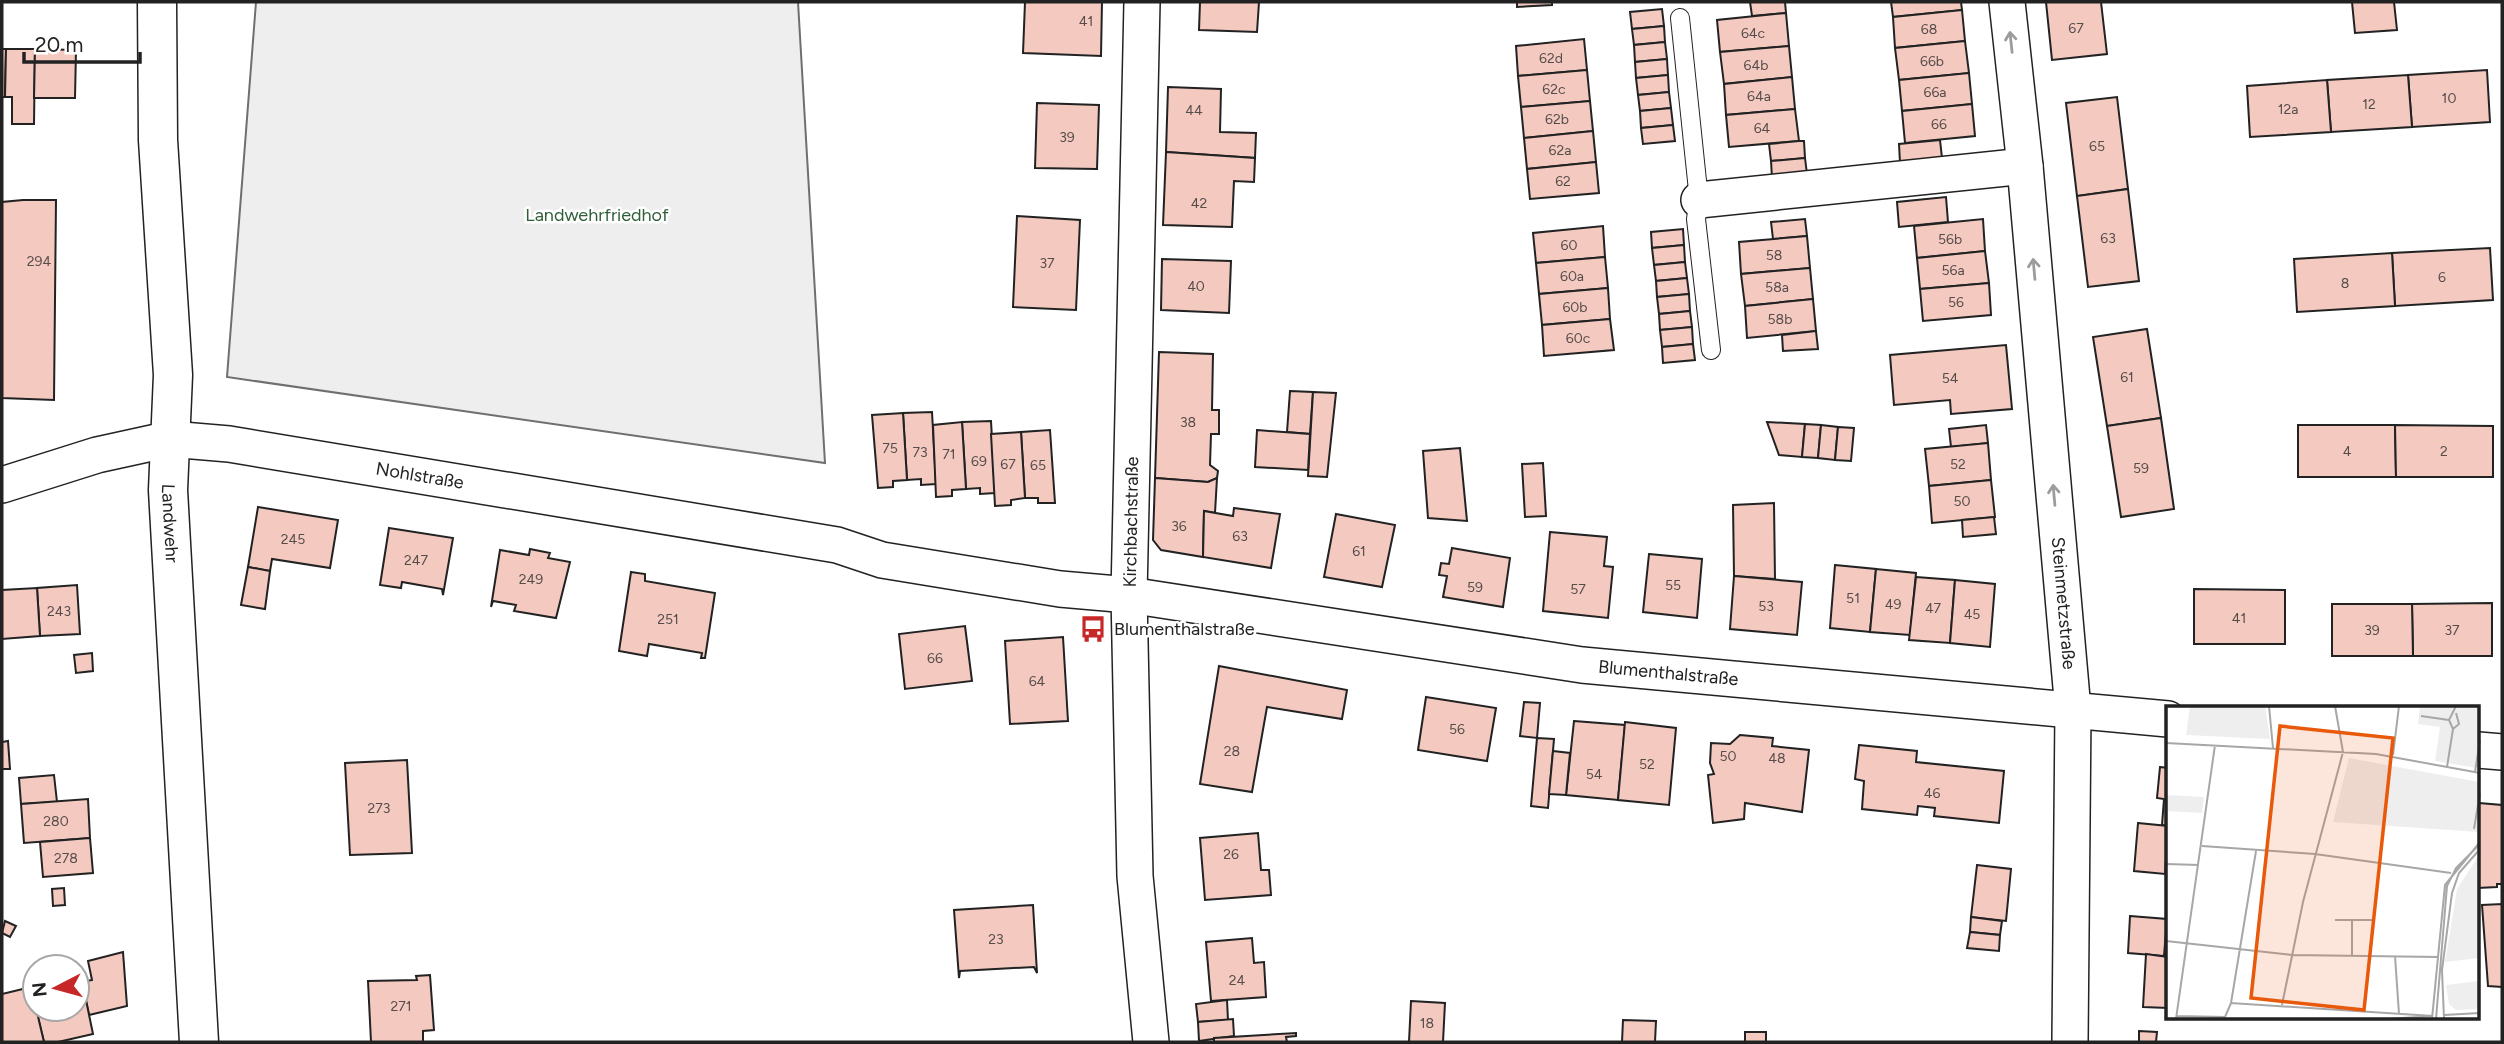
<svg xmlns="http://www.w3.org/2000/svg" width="2504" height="1044" font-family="Figtree,sans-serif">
<rect width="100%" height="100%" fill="#fff"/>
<polygon fill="#eee" stroke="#6f6f6f" stroke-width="2" points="256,2 798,2 825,463 227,377"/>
<g fill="#f3c9c0" stroke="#222" stroke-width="2">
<polygon points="1025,2 1102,2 1101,56 1023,53"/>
<polygon points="1200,2 1259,2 1257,32 1199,30"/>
<polygon points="1517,2 1552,2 1552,5 1517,7"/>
<polygon points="1750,2 1785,2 1786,13 1752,16"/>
<polygon points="1891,2 1961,2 1962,10 1893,17"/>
<polygon points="2046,2 2101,2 2107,54 2052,60"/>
<polygon points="2352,2 2394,2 2397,30 2355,33"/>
<polygon points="1662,9 1664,26 1632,29 1630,12"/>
<polygon points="1962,10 1965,41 1895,48 1893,17"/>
<polygon points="1786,13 1789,46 1720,52 1717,20"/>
<polygon points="1664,26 1665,42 1634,45 1632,29"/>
<polygon points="1584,39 1587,70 1518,76 1516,46"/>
<polygon points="1965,41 1969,73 1899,80 1895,48"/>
<polygon points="1665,42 1667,59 1635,62 1634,45"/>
<polygon points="1789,46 1792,77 1724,84 1720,52"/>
<polygon points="2,49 6,49 5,97 2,97"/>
<polygon points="6,49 35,49 34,124 12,124 12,97 5,97"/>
<polygon points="35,49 76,50 75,98 34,98"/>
<polygon points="1667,59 1668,75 1636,78 1635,62"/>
<polygon points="1587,70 1590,101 1521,107 1518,76"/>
<polygon points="2487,70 2490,122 2412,127 2408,75"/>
<polygon points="1969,73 1972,104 1902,111 1899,80"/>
<polygon points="1668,75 1669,92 1638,95 1636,78"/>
<polygon points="2408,75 2412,127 2331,132 2327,80"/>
<polygon points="1792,77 1795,109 1726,115 1724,84"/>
<polygon points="2327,80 2331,132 2250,137 2247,86"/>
<polygon points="1168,87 1221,89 1220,132 1256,133 1255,158 1166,152"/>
<polygon points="1669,92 1671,108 1640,111 1638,95"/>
<polygon points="2117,97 2128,189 2077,196 2066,103"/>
<polygon points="1590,101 1593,131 1524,138 1521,107"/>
<polygon points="1037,103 1099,105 1097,169 1035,168"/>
<polygon points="1972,104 1975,136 1905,143 1902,111"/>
<polygon points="1671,108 1673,125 1641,128 1640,111"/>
<polygon points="1795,109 1799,141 1729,147 1726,115"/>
<polygon points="1673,125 1675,141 1643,144 1641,128"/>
<polygon points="1593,131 1596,162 1527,169 1524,138"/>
<polygon points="1940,140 1942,158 1900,163 1899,144"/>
<polygon points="1799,141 1804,141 1805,158 1771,161 1769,144"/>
<polygon points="1166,152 1255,158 1254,182 1234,181 1232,227 1163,225"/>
<polygon points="1805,158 1807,174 1772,178 1771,161"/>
<polygon points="1596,162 1599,193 1530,199 1527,169"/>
<polygon points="2128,189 2139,281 2088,287 2077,196"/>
<polygon points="1946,197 1948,222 1899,227 1897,202"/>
<polygon points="23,200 56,200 54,400 2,398 2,202"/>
<polygon points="1017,216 1080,220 1076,310 1013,307"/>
<polygon points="1805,219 1807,236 1773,239 1771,222"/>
<polygon points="1983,219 1985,251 1917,258 1914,226"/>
<polygon points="1603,226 1605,257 1536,263 1533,233"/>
<polygon points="1683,229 1684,245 1652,248 1651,232"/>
<polygon points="1807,236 1810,268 1741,274 1739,242"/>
<polygon points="1684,245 1685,262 1654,265 1652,248"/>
<polygon points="2490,248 2493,300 2395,306 2392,253"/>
<polygon points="1985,251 1989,283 1920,289 1917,258"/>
<polygon points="2392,253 2395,306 2297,312 2294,259"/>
<polygon points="1605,257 1608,288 1539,294 1536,263"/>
<polygon points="1162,259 1231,261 1229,313 1161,310"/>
<polygon points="1685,262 1687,278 1656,281 1654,265"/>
<polygon points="1810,268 1813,299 1745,306 1741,274"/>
<polygon points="1687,278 1689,294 1657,297 1656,281"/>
<polygon points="1989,283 1991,315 1923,321 1920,289"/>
<polygon points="1608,288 1610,319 1542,325 1539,294"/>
<polygon points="1689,294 1690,311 1659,314 1657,297"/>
<polygon points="1813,299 1816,331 1747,338 1745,306"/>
<polygon points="1690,311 1692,327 1660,330 1659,314"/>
<polygon points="1610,319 1614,350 1544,356 1542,325"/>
<polygon points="1692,327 1693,344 1662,347 1660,330"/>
<polygon points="2147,329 2161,418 2107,426 2093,337"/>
<polygon points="1816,331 1818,349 1783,351 1782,335"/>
<polygon points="1693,344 1695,360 1663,363 1662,347"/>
<polygon points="2006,345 2012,409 1951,414 1950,400 1894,405 1890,355"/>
<polygon points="1159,352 1213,354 1212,410 1219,410 1219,434 1211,434 1210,465 1218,471 1217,478 1208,482 1155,478"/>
<polygon points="1290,391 1313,392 1310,434 1287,432"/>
<polygon points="1313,392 1336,393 1327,477 1308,476"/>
<polygon points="932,412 936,484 921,485 921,479 907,480 903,413"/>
<polygon points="903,413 907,480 893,481 893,487 878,488 872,415"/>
<polygon points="2161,418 2174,509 2121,517 2107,426"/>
<polygon points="991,421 995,493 980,494 980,488 966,489 962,422"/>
<polygon points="962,422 966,489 952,490 952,496 936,497 933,425"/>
<polygon points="1767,422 1805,424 1802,457 1779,455"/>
<polygon points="1805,424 1821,425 1818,458 1802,457"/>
<polygon points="1821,425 1838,427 1835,460 1818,458"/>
<polygon points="1986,425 1988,443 1951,447 1949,429"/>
<polygon points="2298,425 2395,425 2396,477 2298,477"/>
<polygon points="2395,425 2493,426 2493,477 2396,477"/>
<polygon points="1838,427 1854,428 1851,461 1835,460"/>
<polygon points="1050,430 1055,503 1038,503 1038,498 1025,498 1021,432"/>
<polygon points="1257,430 1310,434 1308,470 1255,467"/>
<polygon points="1021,432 1025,498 1011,500 1011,505 995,506 991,434"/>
<polygon points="1988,443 1991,480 1929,486 1925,449"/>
<polygon points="1460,448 1467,521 1428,518 1423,451"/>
<polygon points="1543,463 1546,516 1525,517 1522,464"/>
<polygon points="1155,478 1208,482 1217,478 1215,513 1204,511 1203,557 1161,550 1153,540"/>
<polygon points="1991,480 1995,517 1932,523 1929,486"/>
<polygon points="1774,503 1775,579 1734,576 1733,505"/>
<polygon points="258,507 338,520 330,568 272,559 270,571 248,567"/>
<polygon points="1234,508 1280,514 1271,568 1203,557 1204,511 1233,516"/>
<polygon points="1336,514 1395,525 1382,587 1324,577"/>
<polygon points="1994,517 1996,534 1963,537 1962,520"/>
<polygon points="389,528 453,538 443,595 442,589 402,582 401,588 380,585"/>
<polygon points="1550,532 1607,537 1604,566 1613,567 1608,618 1543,611"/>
<polygon points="1452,548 1510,558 1503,607 1443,597 1447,576 1439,575 1441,563 1449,564"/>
<polygon points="530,549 550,553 548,558 570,562 556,618 514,611 516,605 493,601 491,607 500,550 529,555"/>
<polygon points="1649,554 1702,559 1697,618 1643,612"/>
<polygon points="1835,565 1876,569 1870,632 1830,628"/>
<polygon points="248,567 270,571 265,609 241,605"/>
<polygon points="1876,569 1916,573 1910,635 1870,632"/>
<polygon points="631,572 645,574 645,581 715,593 705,658 701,658 702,653 649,644 647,656 619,651"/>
<polygon points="1734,576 1802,582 1797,635 1730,629"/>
<polygon points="1916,577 1955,580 1950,643 1909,640"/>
<polygon points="1955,580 1995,584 1990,647 1950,643"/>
<polygon points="77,585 80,634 40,636 37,588"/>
<polygon points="37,588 40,636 2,639 2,590"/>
<polygon points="2194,589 2285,590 2285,644 2194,644"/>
<polygon points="2492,603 2492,656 2413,656 2412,604"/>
<polygon points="2332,604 2412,604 2413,656 2332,656"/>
<polygon points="965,626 972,681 905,689 899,634"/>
<polygon points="1063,637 1068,721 1010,724 1005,641"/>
<polygon points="92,653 93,671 76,673 74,655"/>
<polygon points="1219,666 1347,690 1342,719 1267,707 1252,792 1200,784"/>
<polygon points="1426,697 1496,708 1487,761 1418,750"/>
<polygon points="1524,702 1540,703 1537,738 1520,736"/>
<polygon points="1574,721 1625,725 1618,800 1566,795"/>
<polygon points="1625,722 1676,728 1669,805 1618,800"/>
<polygon points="1740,735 1773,738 1772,746 1809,750 1802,812 1745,803 1744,819 1713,823 1708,775 1714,774 1710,763 1711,743 1730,744"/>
<polygon points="1537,738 1554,739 1548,808 1531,806"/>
<polygon points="8,741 10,769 2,769 2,742"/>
<polygon points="1859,745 1917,751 1916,762 2004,771 1999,823 1934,816 1935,808 1918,806 1917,815 1862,809 1864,781 1855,779"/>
<polygon points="1553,751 1570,753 1566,795 1549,794"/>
<polygon points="407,760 412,853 350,855 345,763"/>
<polygon points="2160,767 2168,768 2168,826 2162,825 2164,799 2157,798"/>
<polygon points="54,775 57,802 21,804 19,778"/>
<polygon points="88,799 90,838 24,843 21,804"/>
<polygon points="2479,803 2502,805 2502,884 2497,884 2497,887 2478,888"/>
<polygon points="2138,823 2168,826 2165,874 2134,871"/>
<polygon points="1258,833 1261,870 1269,870 1271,895 1205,900 1200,838"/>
<polygon points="90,838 93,873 43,877 40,842"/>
<polygon points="1977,865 2011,869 2006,921 1971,917"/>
<polygon points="64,888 65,905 53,906 52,889"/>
<polygon points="2502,904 2502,987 2488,986 2482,905"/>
<polygon points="1033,905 1037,973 1034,967 960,971 959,978 954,910"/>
<polygon points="2130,916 2167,919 2164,956 2128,953"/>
<polygon points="1971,917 2002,921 2000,935 1970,932"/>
<polygon points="5,921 16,926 10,937 2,933"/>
<polygon points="1970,932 2000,935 1999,951 1967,948"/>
<polygon points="1252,938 1254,963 1264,962 1266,997 1211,1001 1206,942"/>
<polygon points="123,952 127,1006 89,1015 82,982 92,980 88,961"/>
<polygon points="2146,954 2168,957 2168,1008 2143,1007"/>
<polygon points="430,975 434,1030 423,1031 423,1042 371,1042 368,981 417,980 416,976"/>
<polygon points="77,976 81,976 93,1034 58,1042 44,1042 36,1009 77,1009"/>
<polygon points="31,987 44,1042 2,1042 2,994"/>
<polygon points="1227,1000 1228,1020 1198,1022 1196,1004"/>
<polygon points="1411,1001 1445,1003 1443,1042 1409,1042"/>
<polygon points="1233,1019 1234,1036 1199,1041 1198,1022"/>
<polygon points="1623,1020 1656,1021 1655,1042 1622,1042"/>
<polygon points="2139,1031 2157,1032 2156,1042 2139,1042"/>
<rect x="1745" y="1032" width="21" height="10"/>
<polygon points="1296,1033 1296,1036 1286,1037 1287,1042 1214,1042 1214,1038"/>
</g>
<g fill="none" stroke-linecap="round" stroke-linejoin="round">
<defs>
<polyline id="service" points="1680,18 1699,200 1696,219 1711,350"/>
<g id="minor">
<polyline points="1142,2 1129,595 1135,876 1151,1042"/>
<path id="s1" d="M2007 2 2025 166 2073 710 2070 1042"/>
<polyline points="1699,200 2025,166"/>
<path id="s2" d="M2 485 97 455 170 439 229 444 837 545 882 560 1060 589 1129 595 1582 665 2168 719"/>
<polyline points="2478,750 2502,752"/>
</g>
<g id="tertiary">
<path id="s3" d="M157 2 158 140 173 375 168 490 199 1042"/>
</g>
</defs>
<use href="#service" stroke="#222" stroke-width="20"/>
<use href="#minor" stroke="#222" stroke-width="38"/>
<use href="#tertiary" stroke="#222" stroke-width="41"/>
<use href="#service" stroke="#fff" stroke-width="18"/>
<use href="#minor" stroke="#fff" stroke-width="35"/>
<use href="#tertiary" stroke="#fff" stroke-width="38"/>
</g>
<defs><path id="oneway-shaft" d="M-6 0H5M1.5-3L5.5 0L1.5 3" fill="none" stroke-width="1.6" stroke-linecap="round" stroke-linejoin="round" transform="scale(1.75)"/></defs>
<g stroke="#9c9c9c">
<use href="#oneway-shaft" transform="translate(2011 42) rotate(-96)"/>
<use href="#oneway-shaft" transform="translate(2034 269) rotate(-95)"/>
<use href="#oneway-shaft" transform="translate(2054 495) rotate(-95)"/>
</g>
<defs>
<symbol id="bus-bare" viewBox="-9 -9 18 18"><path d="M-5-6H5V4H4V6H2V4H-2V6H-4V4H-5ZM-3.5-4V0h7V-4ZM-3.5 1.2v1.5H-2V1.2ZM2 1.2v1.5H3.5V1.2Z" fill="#c62828" stroke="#fff" stroke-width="2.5" paint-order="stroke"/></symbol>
</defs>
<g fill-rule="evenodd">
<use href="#bus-bare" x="1074" y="610" width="38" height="38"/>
</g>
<g text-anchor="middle" stroke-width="5" stroke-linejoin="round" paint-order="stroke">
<g font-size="14" fill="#564c4a">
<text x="1086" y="26">41</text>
<text x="2076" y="33">67</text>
<text x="1929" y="34">68</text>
<text x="1753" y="38">64c</text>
<text x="1551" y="63">62d</text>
<text x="1932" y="66">66b</text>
<text x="1756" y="70">64b</text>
<text x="1554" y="94">62c</text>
<text x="1935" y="97">66a</text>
<text x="1759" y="101">64a</text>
<text x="2449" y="103">10</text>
<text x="2369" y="109">12</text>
<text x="2288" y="114">12a</text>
<text x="1194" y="115">44</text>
<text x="1557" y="124">62b</text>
<text x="1939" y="129">66</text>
<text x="1762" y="133">64</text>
<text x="1067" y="142">39</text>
<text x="2097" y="151">65</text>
<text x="1560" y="155">62a</text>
<text x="1563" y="186">62</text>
<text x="1199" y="208">42</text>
<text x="2108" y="243">63</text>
<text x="1950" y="244">56b</text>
<text x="1569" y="250">60</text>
<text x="1774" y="260">58</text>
<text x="39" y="266">294</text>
<text x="1047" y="268">37</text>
<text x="1953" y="275">56a</text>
<text x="1572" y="281">60a</text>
<text x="2442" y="282">6</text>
<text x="2345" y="288">8</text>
<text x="1196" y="291">40</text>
<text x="1777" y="292">58a</text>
<text x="1956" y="307">56</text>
<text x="1575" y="312">60b</text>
<text x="1780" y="324">58b</text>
<text x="1578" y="343">60c</text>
<text x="2127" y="382">61</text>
<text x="1950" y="383">54</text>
<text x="1188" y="427">38</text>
<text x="890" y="453">75</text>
<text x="2347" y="456">4</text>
<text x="2444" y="456">2</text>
<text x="920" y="457">73</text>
<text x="949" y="459">71</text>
<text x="979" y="466">69</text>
<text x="1008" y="469">67</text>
<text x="1958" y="469">52</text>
<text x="1038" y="470">65</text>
<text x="2141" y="473">59</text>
<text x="1962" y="506">50</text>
<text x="1179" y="531">36</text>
<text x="1240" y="541">63</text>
<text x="293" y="544">245</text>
<text x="1359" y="556">61</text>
<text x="416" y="565">247</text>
<text x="531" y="584">249</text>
<text x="1673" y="590">55</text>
<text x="1475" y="592">59</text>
<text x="1578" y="594">57</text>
<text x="1853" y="603">51</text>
<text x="1893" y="609">49</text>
<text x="1766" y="611">53</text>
<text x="1933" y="613">47</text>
<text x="59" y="616">243</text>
<text x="1972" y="619">45</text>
<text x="2239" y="623">41</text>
<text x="668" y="624">251</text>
<text x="2372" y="635">39</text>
<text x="2452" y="635">37</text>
<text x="935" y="663">66</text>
<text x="1037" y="686">64</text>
<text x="1457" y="734">56</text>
<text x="1232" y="756">28</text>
<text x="1728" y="761">50</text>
<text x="1777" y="763">48</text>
<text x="1647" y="769">52</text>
<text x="1594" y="779">54</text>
<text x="1932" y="798">46</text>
<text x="379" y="813">273</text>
<text x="56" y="826">280</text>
<text x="1231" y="859">26</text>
<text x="66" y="863">278</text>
<text x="996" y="944">23</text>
<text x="1237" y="985">24</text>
<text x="401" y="1011">271</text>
<text x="1427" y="1028">18</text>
</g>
<g font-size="18" fill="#2f5e38" stroke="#fff">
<text x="597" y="221">Landwehrfriedhof</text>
</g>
<g font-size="18" fill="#222" stroke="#fff">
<text dy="6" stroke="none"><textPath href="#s2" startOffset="427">Nohlstraße</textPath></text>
<text dy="6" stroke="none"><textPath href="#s3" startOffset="522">Landwehr</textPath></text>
<text transform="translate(1131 522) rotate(-89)" y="6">Kirchbachstraße</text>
<text dy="6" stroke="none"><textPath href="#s1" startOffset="604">Steinmetzstraße</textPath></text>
<text dy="6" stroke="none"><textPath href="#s2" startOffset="1692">Blumenthalstraße</textPath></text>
</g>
<g font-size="18" fill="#222" stroke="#fff" text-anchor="start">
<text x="1114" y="635">Blumenthalstraße</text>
</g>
</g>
<g transform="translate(2166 706)">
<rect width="313" height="313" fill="#fff"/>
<path d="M24 0H99L104 33 20 29ZM254 0H313L311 62 269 55 274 21 252 18ZM183 52 313 76V126L167 116ZM0 89 38 91 36 107 0 105ZM313 149V252L279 256 291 183ZM313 275V303L290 304 283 298 280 279Z" fill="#eee"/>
<path fill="none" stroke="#a7a7a7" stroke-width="2" d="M103 0 107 42M255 10 283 14M287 23 283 14 290 0M0 37 210 48 314 67M227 49 233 0M281 61 287 23 293 18 290 7M309 66 314 34M308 123 314 87M36 140 149 148 285 167M0 158 33 159M169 214H206M186 214V250M0 235 126 249 272 251M229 250 233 308M65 297 90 145M116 299 137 196 177 46 169 0M278 309 314 307M11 310 59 311 65 297 267 310M10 313 49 39M221 313 267 310M266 313 279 179 314 136M270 313 281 180 290 162 314 138M278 313 276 264 286 187 293 167 314 143"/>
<path fill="#e8590c" fill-opacity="0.15" stroke="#e8590c" stroke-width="3.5" d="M114 20 227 32 198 304 85 292Z"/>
<rect width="313" height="313" fill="none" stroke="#222" stroke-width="3.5"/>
</g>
<rect width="2504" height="1044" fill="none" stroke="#222222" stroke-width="7"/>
<g transform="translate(56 988) rotate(264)"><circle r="33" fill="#ffffff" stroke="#a7a7a7" stroke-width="2"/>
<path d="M0-5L12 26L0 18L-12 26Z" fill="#c62828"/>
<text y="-10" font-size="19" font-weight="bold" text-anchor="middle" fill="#222222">N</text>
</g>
<path d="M24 52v10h116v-10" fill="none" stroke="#222222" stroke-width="3.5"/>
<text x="35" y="52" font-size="21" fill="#222222" stroke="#ffffff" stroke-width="5" paint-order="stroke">20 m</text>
</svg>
